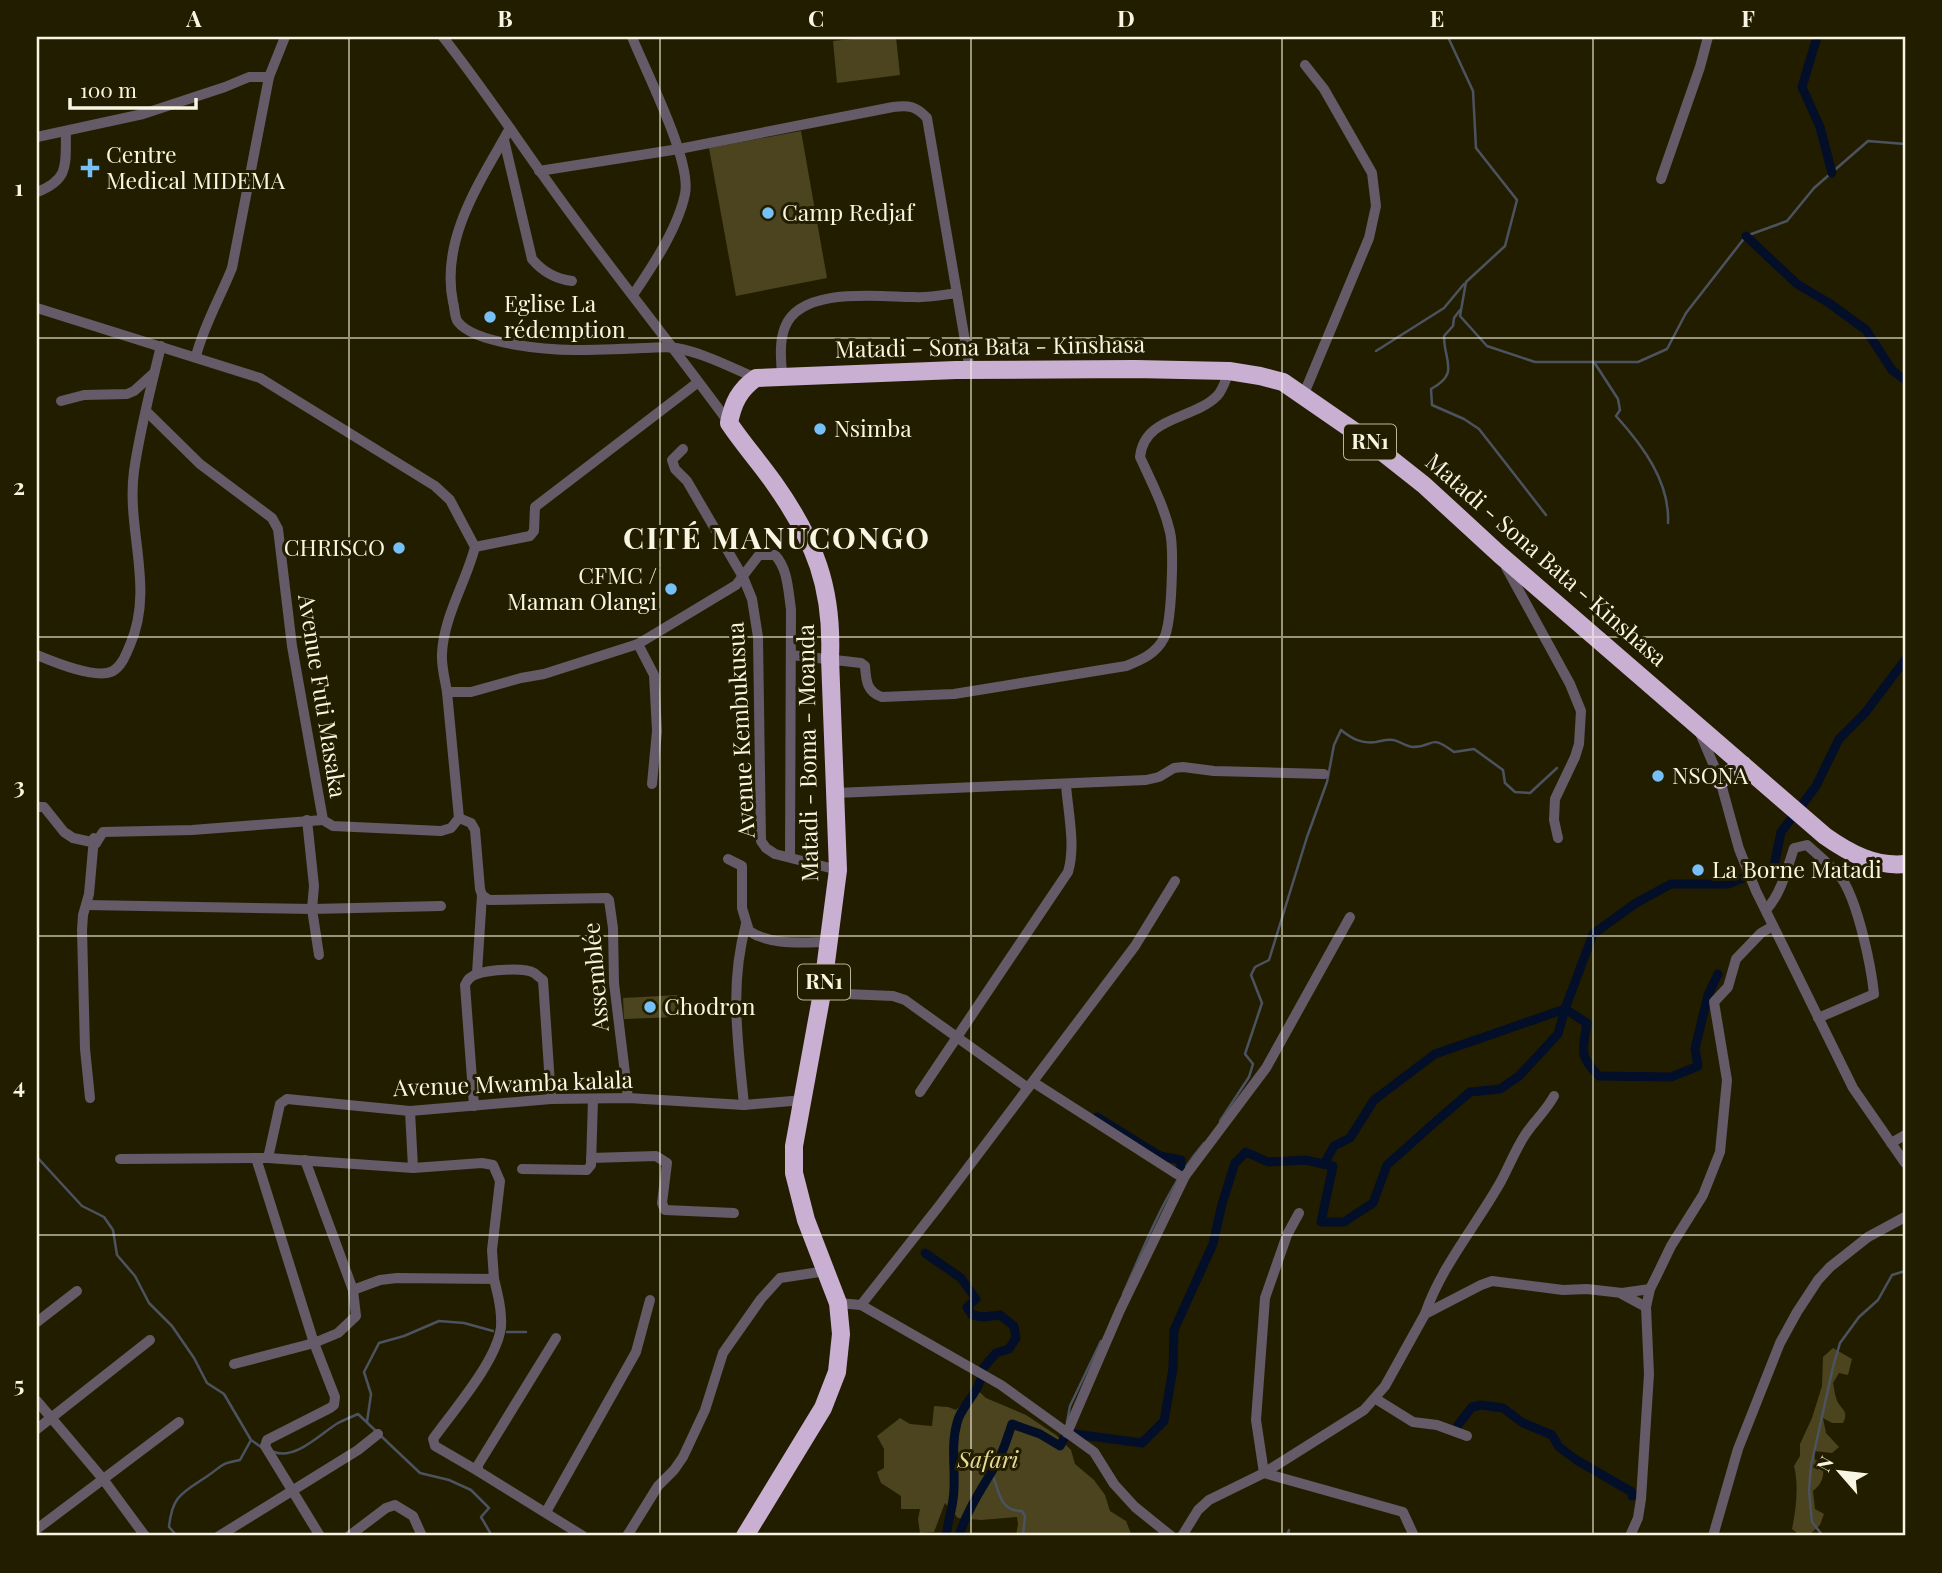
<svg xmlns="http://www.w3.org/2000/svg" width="1942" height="1573" font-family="'Playfair Display',serif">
<rect width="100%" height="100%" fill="#231d00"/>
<g fill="#4b441f">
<polygon points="871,37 896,37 900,75 837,83 833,41"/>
<polygon points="801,131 827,278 736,296 709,148"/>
<polygon points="677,995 678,1017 624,1019 623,998"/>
<path d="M1833 1348 1852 1359 1848 1375 1839 1373 1833 1383C1834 1388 1835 1396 1837 1401 1842 1410 1849 1411 1843 1423H1832L1823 1418 1826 1433 1839 1447 1832 1453 1814 1451 1815 1460 1822 1462C1825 1475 1823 1483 1813 1491L1815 1509 1824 1514 1820 1525 1808 1536 1797 1533 1792 1529C1796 1510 1799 1485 1794 1466L1800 1456V1444L1812 1418 1822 1386 1823 1357Z"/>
<polygon points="973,1386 986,1398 1026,1415 1056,1435 1071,1450 1075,1464 1094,1480 1105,1495 1110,1511 1126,1521 1132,1536 1016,1536 1018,1524 1017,1517 981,1520 958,1518 945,1503 934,1532 920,1533 918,1519 920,1509 901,1509 901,1496 881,1483 877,1472 884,1468 884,1449 877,1436 900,1418 910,1424 932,1426 934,1406 948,1407 956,1410 969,1396"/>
</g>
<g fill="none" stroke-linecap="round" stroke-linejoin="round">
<g stroke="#4c5360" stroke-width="2.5">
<polyline points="1448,37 1473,91 1476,148 1517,200 1505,246 1466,282 1460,316 1487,346 1535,362 1638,362 1667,349 1686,313 1746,236 1787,221 1814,188 1868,141 1905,144"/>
<path d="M1460 310 1454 318 1453 326 1444 336C1444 362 1460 373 1431 389L1432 405 1464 419 1479 429 1546 515"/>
<polyline points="1376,351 1444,308 1464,284"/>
<path d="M1594 362 1618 399 1620 410 1616 416C1643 446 1670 482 1668 523"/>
<path d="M1220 1121 1249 1077 1253 1064 1245 1054 1262 1003 1251 975 1255 967 1269 960 1307 837 1327 782 1334 745 1341 730C1352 739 1362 744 1376 742 1382 741 1387 739 1393 740 1400 741 1406 747 1413 747 1436 747 1428 733 1454 752L1474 749 1503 770 1505 783 1515 792 1530 793 1557 768"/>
<polyline points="37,1157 82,1206 104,1217 113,1230 117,1255 135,1276 149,1303 172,1326 194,1358 207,1383 224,1394 251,1440 261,1447"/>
<path d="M1123 1294C1146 1243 1167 1186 1204 1143"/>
<polyline points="507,1332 526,1332"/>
<polyline points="367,1422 371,1394 364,1372 379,1343 404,1336 439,1321 464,1323 493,1331"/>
<polyline points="1067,1422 1070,1406 1101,1341"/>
<polyline points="381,1436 420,1473 449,1480 471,1490 489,1508 481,1517 492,1536"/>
<path d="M274 1452C296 1460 320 1434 338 1423 344 1420 351 1417 358 1414L376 1431"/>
<path d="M991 1472C1000 1490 998 1511 1022 1511L1025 1516 1023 1536"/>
<path d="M177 1536 169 1527C172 1496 182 1493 206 1477 223 1466 218 1464 240 1460L251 1440"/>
<polyline points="1287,1536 1289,1530"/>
<polyline points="1823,1536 1812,1522 1809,1490 1811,1466 1833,1367 1840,1343 1859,1317 1878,1300 1892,1275 1905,1271"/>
</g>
<g stroke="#030e28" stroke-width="9">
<polyline points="1817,37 1802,87 1820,127 1832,173"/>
<polyline points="1746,236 1797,284 1829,303 1866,330 1892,370 1905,380"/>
<polyline points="1802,805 1816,786 1839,739 1865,713 1905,660"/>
<polyline points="1757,872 1774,866 1781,832 1792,818"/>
<polyline points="1097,1117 1160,1156 1181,1160 1180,1176"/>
<path d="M1324 1164 1334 1146 1350 1138 1374 1100 1435 1054 1565 1009 1587 1023C1583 1050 1578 1056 1599 1076L1671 1077 1698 1066 1695 1049 1708 995 1718 974"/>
<polyline points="925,1253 961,1278 976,1299 967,1307 972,1315 983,1317 1000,1315 1014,1326 1016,1338 1009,1349 996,1353 984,1367"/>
<polyline points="1458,1425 1472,1407 1481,1405 1503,1408 1523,1423 1552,1435 1559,1447 1578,1461 1632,1492 1632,1496"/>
<path d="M946 1536C948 1520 954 1505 954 1488 955 1466 951 1444 957 1423 961 1406 975 1397 980 1381"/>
<path d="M959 1536C967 1510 981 1490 995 1466 1003 1454 1007 1438 1012 1424L1040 1434 1060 1446 1067 1433 1142 1443 1164 1421 1173 1369 1174 1330 1213 1244 1222 1204 1235 1163 1246 1152 1268 1162 1305 1160 1333 1166 1321 1222H1344L1373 1203 1387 1165 1434 1123 1470 1092 1500 1089 1519 1076 1558 1034 1565 1009 1593 934 1636 903 1671 884H1728L1743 878"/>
</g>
<g stroke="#645a68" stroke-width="10">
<path d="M443 37C488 94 528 156 571 214 623 285 678 353 729 423"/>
<path d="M632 37C646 72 692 161 685 194 678 228 652 267 633 295"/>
<path d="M510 128C481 180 440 239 453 302 455 308 454 317 458 322 475 344 548 350 575 350 598 350 621 349 644 348 655 348 666 346 676 348 704 353 730 367 756 378"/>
<polyline points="37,137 143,114 225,87 249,77 269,77"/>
<path d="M504 140 532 259C542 271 556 279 572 281"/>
<path d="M539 171 679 149 893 107C909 105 916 106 927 118L970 370"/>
<polyline points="1661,179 1700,67 1708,37"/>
<path d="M37 192C71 179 65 163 66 131"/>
<path d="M37 308 260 378 435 486 450 500 475 547C466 582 444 616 442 653 441 666 445 679 447 692H471L521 678 544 674 638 644 736 585 759 555H775C788 569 788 590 791 609L790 857"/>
<path d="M196 356C204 325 220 298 232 268L269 77 285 37"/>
<path d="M782 375C781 359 779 342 785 327 801 286 879 297 914 297 928 298 943 295 957 293"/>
<polyline points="1303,396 1369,238 1376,206 1372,173 1324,89 1305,65"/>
<polyline points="61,401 84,395 127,394 134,391 154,373"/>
<polyline points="146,411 200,464 272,518 278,529 292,646 323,820 333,826 441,831 451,828 459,818 447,692"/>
<polyline points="683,449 672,460 675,469 687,481 743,577 752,599 758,637 761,841 766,848 775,854 838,870"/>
<polyline points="475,547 530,536 534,531 535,507 697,383"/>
<polyline points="1506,567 1570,684 1581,711 1579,744 1575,757 1555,799 1554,820 1558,838"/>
<polyline points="638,644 654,675 657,731 652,784"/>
<path d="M37 655C54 662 96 680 113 671 122 666 126 654 130 645 155 588 126 530 134 471 140 429 151 387 161 346"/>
<path d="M791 655 861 663 865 666C866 681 867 692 882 697L954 694 1126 666C1141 660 1156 654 1164 638 1172 623 1174 549 1170 532 1164 506 1151 481 1140 457 1144 416 1193 420 1217 396 1223 390 1226 379 1229 371"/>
<polyline points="1700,733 1720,780 1739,849 1756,891 1853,1088 1905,1163"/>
<polyline points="836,793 1146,780 1159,777 1174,768 1183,767 1214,771 1324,774"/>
<polyline points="37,807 44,807 64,832 73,838 96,843"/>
<polyline points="459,818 471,823 475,830 480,889 482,895 489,900 607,898 609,900 613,928 614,983 628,1098"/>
<polyline points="96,843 103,832 192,830 323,820"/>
<path d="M728 859 742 866V908L749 931C771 946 803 942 830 942"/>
<polyline points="86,905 312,909 314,886 307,820"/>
<path d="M1766 910C1781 894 1787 869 1794 848L1807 845C1819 856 1832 866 1842 879 1858 903 1871 965 1874 994L1818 1018"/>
<polyline points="319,955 312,909 441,906"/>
<polyline points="477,973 482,895"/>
<polyline points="822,993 893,996 905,1000 1028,1088"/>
<polyline points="1033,1082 1180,1176 1185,1176"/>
<path d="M920 1092 1068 872C1076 846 1068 812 1066 785"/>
<polyline points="90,1098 85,1049 82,930 83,915 89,894 94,838 96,843"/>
<path d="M744 1105C738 1042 729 986 746 924"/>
<path d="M474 1106 465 985C467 980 471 976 477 974 488 970 524 967 534 973 536 974 541 979 543 980L551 1099"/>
<polyline points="410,1111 413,1168"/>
<polyline points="1891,1143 1905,1135"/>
<polyline points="256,1158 314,1343 335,1397 334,1405 330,1408 267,1440 265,1446 320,1536"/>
<polyline points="268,1158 280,1104 287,1099 410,1111 551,1099 628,1098 744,1105 804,1100"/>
<polyline points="591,1158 656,1156 667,1163 662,1203 665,1210 734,1213"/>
<polyline points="120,1159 268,1158 413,1168 482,1163 493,1165 500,1181 492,1250 494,1279 397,1278 380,1280 353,1290 356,1316 338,1333 314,1343 234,1364"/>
<polyline points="305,1160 353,1290"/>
<polyline points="522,1169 587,1170 591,1165 593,1099"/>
<polyline points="1299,1213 1287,1235 1265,1298 1256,1420 1264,1473 1364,1410 1385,1386 1425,1314 1481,1285 1492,1281 1563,1290 1587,1289 1622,1293 1650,1289"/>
<polyline points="1622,1294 1646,1307"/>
<polyline points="838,1303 861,1305 1001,1385 1094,1452 1114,1484 1135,1507 1171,1536"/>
<polyline points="861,1305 939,1206 1135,946 1175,881"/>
<path d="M1425 1314C1441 1267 1475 1227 1500 1183 1509 1167 1515 1150 1525 1135 1534 1121 1546 1111 1554 1096"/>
<polyline points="37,1322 77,1291"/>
<polyline points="556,1338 478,1465 478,1471 583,1536"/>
<polyline points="1376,1399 1413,1422 1437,1425 1467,1436"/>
<polyline points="37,1401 103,1479 145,1536"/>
<polyline points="37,1429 150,1340"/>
<polyline points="1067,1433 1120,1310 1185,1176 1266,1068 1350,917"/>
<path d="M478 1471 435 1446 433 1439C453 1411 497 1361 501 1327 502 1311 498 1295 494 1279"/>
<polyline points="546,1512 636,1352 650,1300"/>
<polyline points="37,1529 179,1422"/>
<polyline points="219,1536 358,1450 378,1434"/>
<polyline points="349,1536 386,1508 395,1505 413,1516 422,1536"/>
<polyline points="627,1536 658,1486 674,1470 683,1457 705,1410 723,1353 761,1299 780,1278 826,1271"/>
<polyline points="1182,1536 1198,1510 1209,1500 1264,1473 1403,1512 1414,1536"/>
<polyline points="1630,1536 1638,1518 1641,1499 1649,1374 1646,1307 1650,1289 1657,1275 1671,1246 1703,1195 1720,1152 1727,1080 1714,1002 1728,987 1736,959 1761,933 1773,926"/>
<polyline points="1713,1536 1738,1449 1780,1343 1797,1312 1818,1280 1830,1267 1868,1237 1905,1217"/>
</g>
<g stroke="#c9b0d3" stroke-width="18">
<polyline points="1720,780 1743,765"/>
<path d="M745 1536 823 1408 837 1372 841 1334 838 1303 806 1220 794 1173V1146L822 993 838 870 830 658C833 588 815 541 774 483 760 463 743 444 729 423 733 403 739 390 756 378L956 370 1135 369 1229 371 1260 376 1283 382 1367 440 1424 485 1499 554 1825 836C1849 853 1875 867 1905 864"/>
</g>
</g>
<path fill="none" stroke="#f8f5e2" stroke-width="2" stroke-opacity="0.55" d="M349 37V1536M660 37V1536M971 37V1536M1282 37V1536M1593 37V1536M37 338H1905M37 637H1905M37 936H1905M37 1235H1905"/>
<g fill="#76c0f7" stroke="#231d00" stroke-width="2.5">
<path d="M86.5 157.5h7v7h7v7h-7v7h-7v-7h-7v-7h7z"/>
<circle cx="768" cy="213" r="7"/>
<circle cx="490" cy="317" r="7"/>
<circle cx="820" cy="429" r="7"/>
<circle cx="399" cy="548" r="7"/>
<circle cx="671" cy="589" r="7"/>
<circle cx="1658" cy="776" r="7"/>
<circle cx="1698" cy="870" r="7"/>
<circle cx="650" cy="1007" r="7"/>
</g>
<g text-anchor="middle" stroke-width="6" stroke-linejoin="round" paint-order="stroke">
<g fill="#231d00" stroke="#b8b49e" stroke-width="2">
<rect x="1344" y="424.5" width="52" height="35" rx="5"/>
<rect x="798" y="964.5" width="52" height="35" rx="5"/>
</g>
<g font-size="21" font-weight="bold" fill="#f8f5e2">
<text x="1370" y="449">RN1</text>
<text x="824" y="989">RN1</text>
</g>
<g font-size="23" fill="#f8f5e2" stroke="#231d00" text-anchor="start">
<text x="106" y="163">Centre<tspan x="106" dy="26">Medical MIDEMA</tspan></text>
<text x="782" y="221">Camp Redjaf</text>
<text x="504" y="312">Eglise La<tspan x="504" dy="26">rédemption</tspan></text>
<text x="834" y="437">Nsimba</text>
<text x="385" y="556" text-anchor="end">CHRISCO</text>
<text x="657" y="584" text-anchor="end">CFMC /<tspan x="657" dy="26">Maman Olangi</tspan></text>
<text x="1672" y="784">NSONA</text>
<text x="1712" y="878">La Borne Matadi</text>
<text x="664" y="1015">Chodron</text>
</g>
<g font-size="23" fill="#f8f5e2" stroke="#231d00">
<text transform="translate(990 347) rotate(-1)" y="8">Matadi - Sona Bata - Kinshasa</text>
<text transform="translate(1546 560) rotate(41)" y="8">Matadi - Sona Bata - Kinshasa</text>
<text transform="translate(322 696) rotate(81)" y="8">Avenue Futi Masaka</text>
<text transform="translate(741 730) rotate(-93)" y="8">Avenue Kembukusua</text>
<text transform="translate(808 753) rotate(-91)" y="8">Matadi - Boma - Moanda</text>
<text transform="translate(596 977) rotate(-95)" y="8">Assemblée</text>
<text transform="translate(513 1084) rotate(-2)" y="8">Avenue Mwamba kalala</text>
</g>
<g font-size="23" font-style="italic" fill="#e7da97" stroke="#231d00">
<text x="988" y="1468">Safari</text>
</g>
<g font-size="30" font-weight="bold" letter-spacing="2" fill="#f8f5e2" stroke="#231d00">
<text x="777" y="549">CITÉ MANUCONGO</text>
</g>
</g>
<rect width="1942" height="1573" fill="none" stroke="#231d00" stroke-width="77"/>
<g transform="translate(1840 1472) rotate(298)" stroke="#231d00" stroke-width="5" paint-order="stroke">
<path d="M0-5L12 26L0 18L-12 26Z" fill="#f8f5e2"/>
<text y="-10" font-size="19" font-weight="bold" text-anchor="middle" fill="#f8f5e2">N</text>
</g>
<path d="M70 98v10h126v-10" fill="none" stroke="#f8f5e2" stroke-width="3.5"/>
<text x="80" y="98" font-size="21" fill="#f8f5e2" stroke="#231d00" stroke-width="5" paint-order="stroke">100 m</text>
<rect x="38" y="38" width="1866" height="1496" fill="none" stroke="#f8f5e2" stroke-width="2.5"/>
<g font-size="23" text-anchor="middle" font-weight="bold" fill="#f8f5e2">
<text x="194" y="27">A</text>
<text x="505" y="27">B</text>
<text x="816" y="27">C</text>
<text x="1126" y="27">D</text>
<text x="1437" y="27">E</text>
<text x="1748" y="27">F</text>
<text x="19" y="196">1</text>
<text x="19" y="495">2</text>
<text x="19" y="794">3</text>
<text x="19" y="1094">4</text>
<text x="19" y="1393">5</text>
</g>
</svg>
